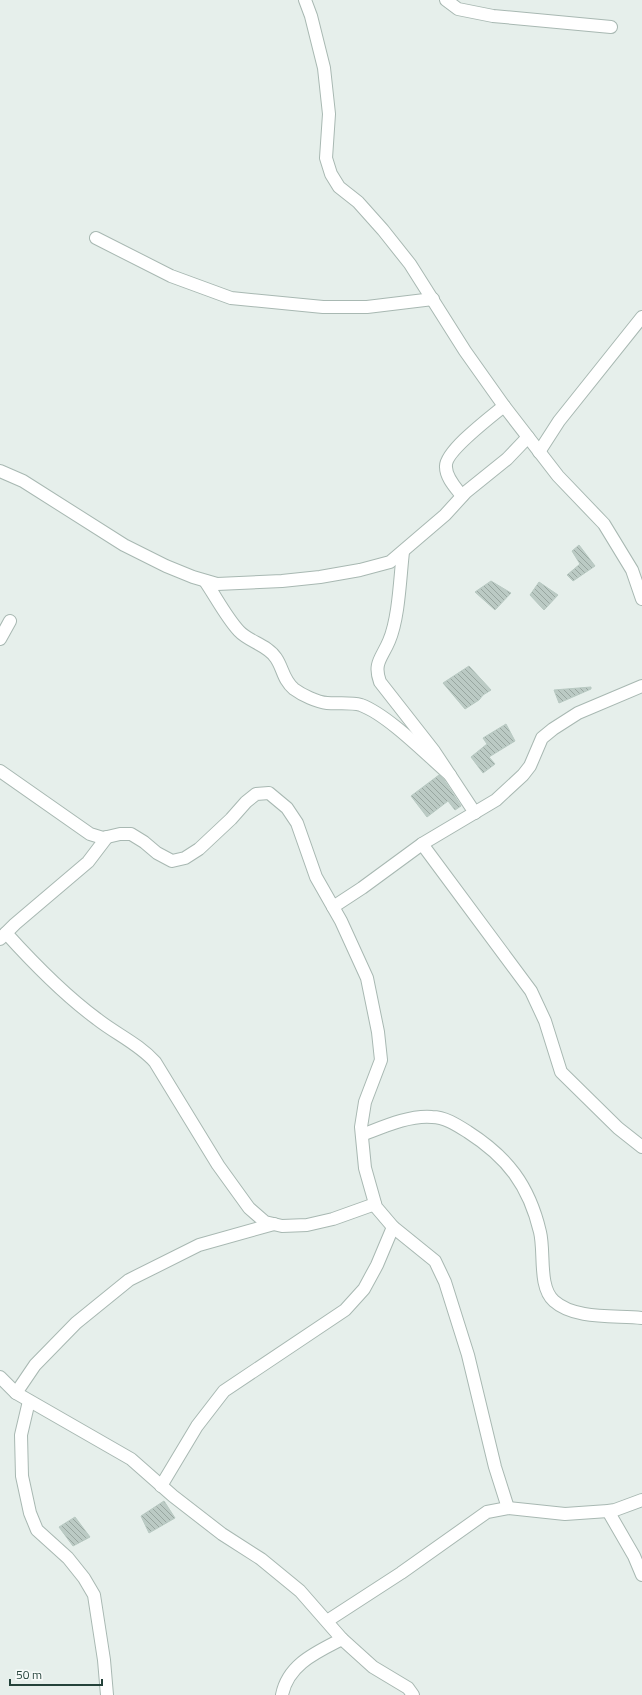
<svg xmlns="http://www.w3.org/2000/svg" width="642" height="1695" font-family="'Titillium Web',sans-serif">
<defs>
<pattern id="building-back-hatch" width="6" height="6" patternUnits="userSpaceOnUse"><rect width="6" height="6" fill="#bbcac4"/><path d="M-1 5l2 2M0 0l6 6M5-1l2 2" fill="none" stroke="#98a6a0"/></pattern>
</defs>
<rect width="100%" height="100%" fill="#e6efeb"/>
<g fill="url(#building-back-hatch)" stroke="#b8c9c2">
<polygon points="579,545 595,566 573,581 567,575 580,564 572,551"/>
<polygon points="491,581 511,593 495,610 475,592"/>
<polygon points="539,582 558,595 544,610 530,595"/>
<polygon points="469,666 491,690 483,695 479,700 465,709 443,683"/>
<polygon points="591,687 591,689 559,703 554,690"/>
<polygon points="506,724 515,741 489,757 495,764 483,773 471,757 487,744 483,738"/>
<polygon points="439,775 444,780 461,806 455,810 448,801 427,817 411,796"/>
<polygon points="164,1501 175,1518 149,1533 141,1516"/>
<polygon points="75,1517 90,1537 73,1546 59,1527"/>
</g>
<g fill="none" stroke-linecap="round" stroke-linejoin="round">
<defs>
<g id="minor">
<polyline points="305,0 311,16 324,68 329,114 326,158 331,174 339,187 358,202 383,230 410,264 465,351 504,406 558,476 604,524 632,570 642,599"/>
<polyline points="446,0 458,9 493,16 611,27"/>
<polyline points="96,238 171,276 231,298 323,307 367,307 433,299"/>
<polyline points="539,452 559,421 642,317"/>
<polyline points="0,471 23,481 124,545 166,566 193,577 217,584 282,581 320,577 360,570 390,562 445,515 466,492 507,459 528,437"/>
<path d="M462 496C456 488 446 478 446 467 444 452 492 416 504 406"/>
<path d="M403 552C400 577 399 618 389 641 382 658 373 663 380 682L434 751 475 813"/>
<path d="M205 581C216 597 226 617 239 631 249 642 268 645 276 658 283 668 283 680 294 689 302 695 317 702 327 703 338 704 350 702 361 705 388 715 427 755 450 775"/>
<polyline points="0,639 10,621"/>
<polyline points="0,771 90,834 103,838 120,834 131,834 144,842 157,853 172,861 185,858 199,849 231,819 246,802 256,794 269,793 287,808 297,823 316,877 341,921 367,978 378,1032 381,1060 365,1102 361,1127 365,1168 376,1207 393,1227 435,1261 445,1282 468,1355 495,1467 508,1508"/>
<polyline points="422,844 531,991 545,1021 561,1072 618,1128 642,1147"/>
<polyline points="333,907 362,888 422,844 496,800 523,775 530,766 542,738 553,729 578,713 642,686"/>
<path d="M6 933C34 964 63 994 97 1019 116 1034 139 1044 155 1062L218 1165 249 1208 265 1222 282 1226 307 1225 333 1219 375 1204"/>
<polyline points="0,939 15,924 88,862 107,837"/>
<path d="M362 1135C383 1127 409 1115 432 1117 445 1117 457 1125 468 1132 507 1157 529 1185 540 1232 545 1252 538 1287 554 1301 575 1320 616 1315 642 1318"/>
<polyline points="0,1377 16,1393 131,1459 173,1496 222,1534 261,1559 300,1591 342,1639 373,1667 408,1688 413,1695"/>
<polyline points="16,1393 35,1365 76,1323 129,1280 199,1245 274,1224"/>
<polyline points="29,1401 21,1435 22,1476 30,1513 37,1530 68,1558 84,1578 94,1595 104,1660 107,1695"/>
<polyline points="161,1486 197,1426 224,1391 345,1310 364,1289 377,1265 393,1227"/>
<polyline points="608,1511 634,1556 642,1575"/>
<polyline points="327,1621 401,1573 487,1512 508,1508 565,1514 608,1511 615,1510 642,1500"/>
<path d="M282 1695C288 1664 317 1652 342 1639"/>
</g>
</defs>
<use href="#minor" stroke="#a8b8b2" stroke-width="14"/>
<use href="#minor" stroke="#fff" stroke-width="12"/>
</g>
<path d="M10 1679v6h92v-6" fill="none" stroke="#24423a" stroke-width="2"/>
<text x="16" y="1679" font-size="12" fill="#24423a" stroke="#f7fbf9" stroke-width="3" paint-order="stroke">50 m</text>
</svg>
